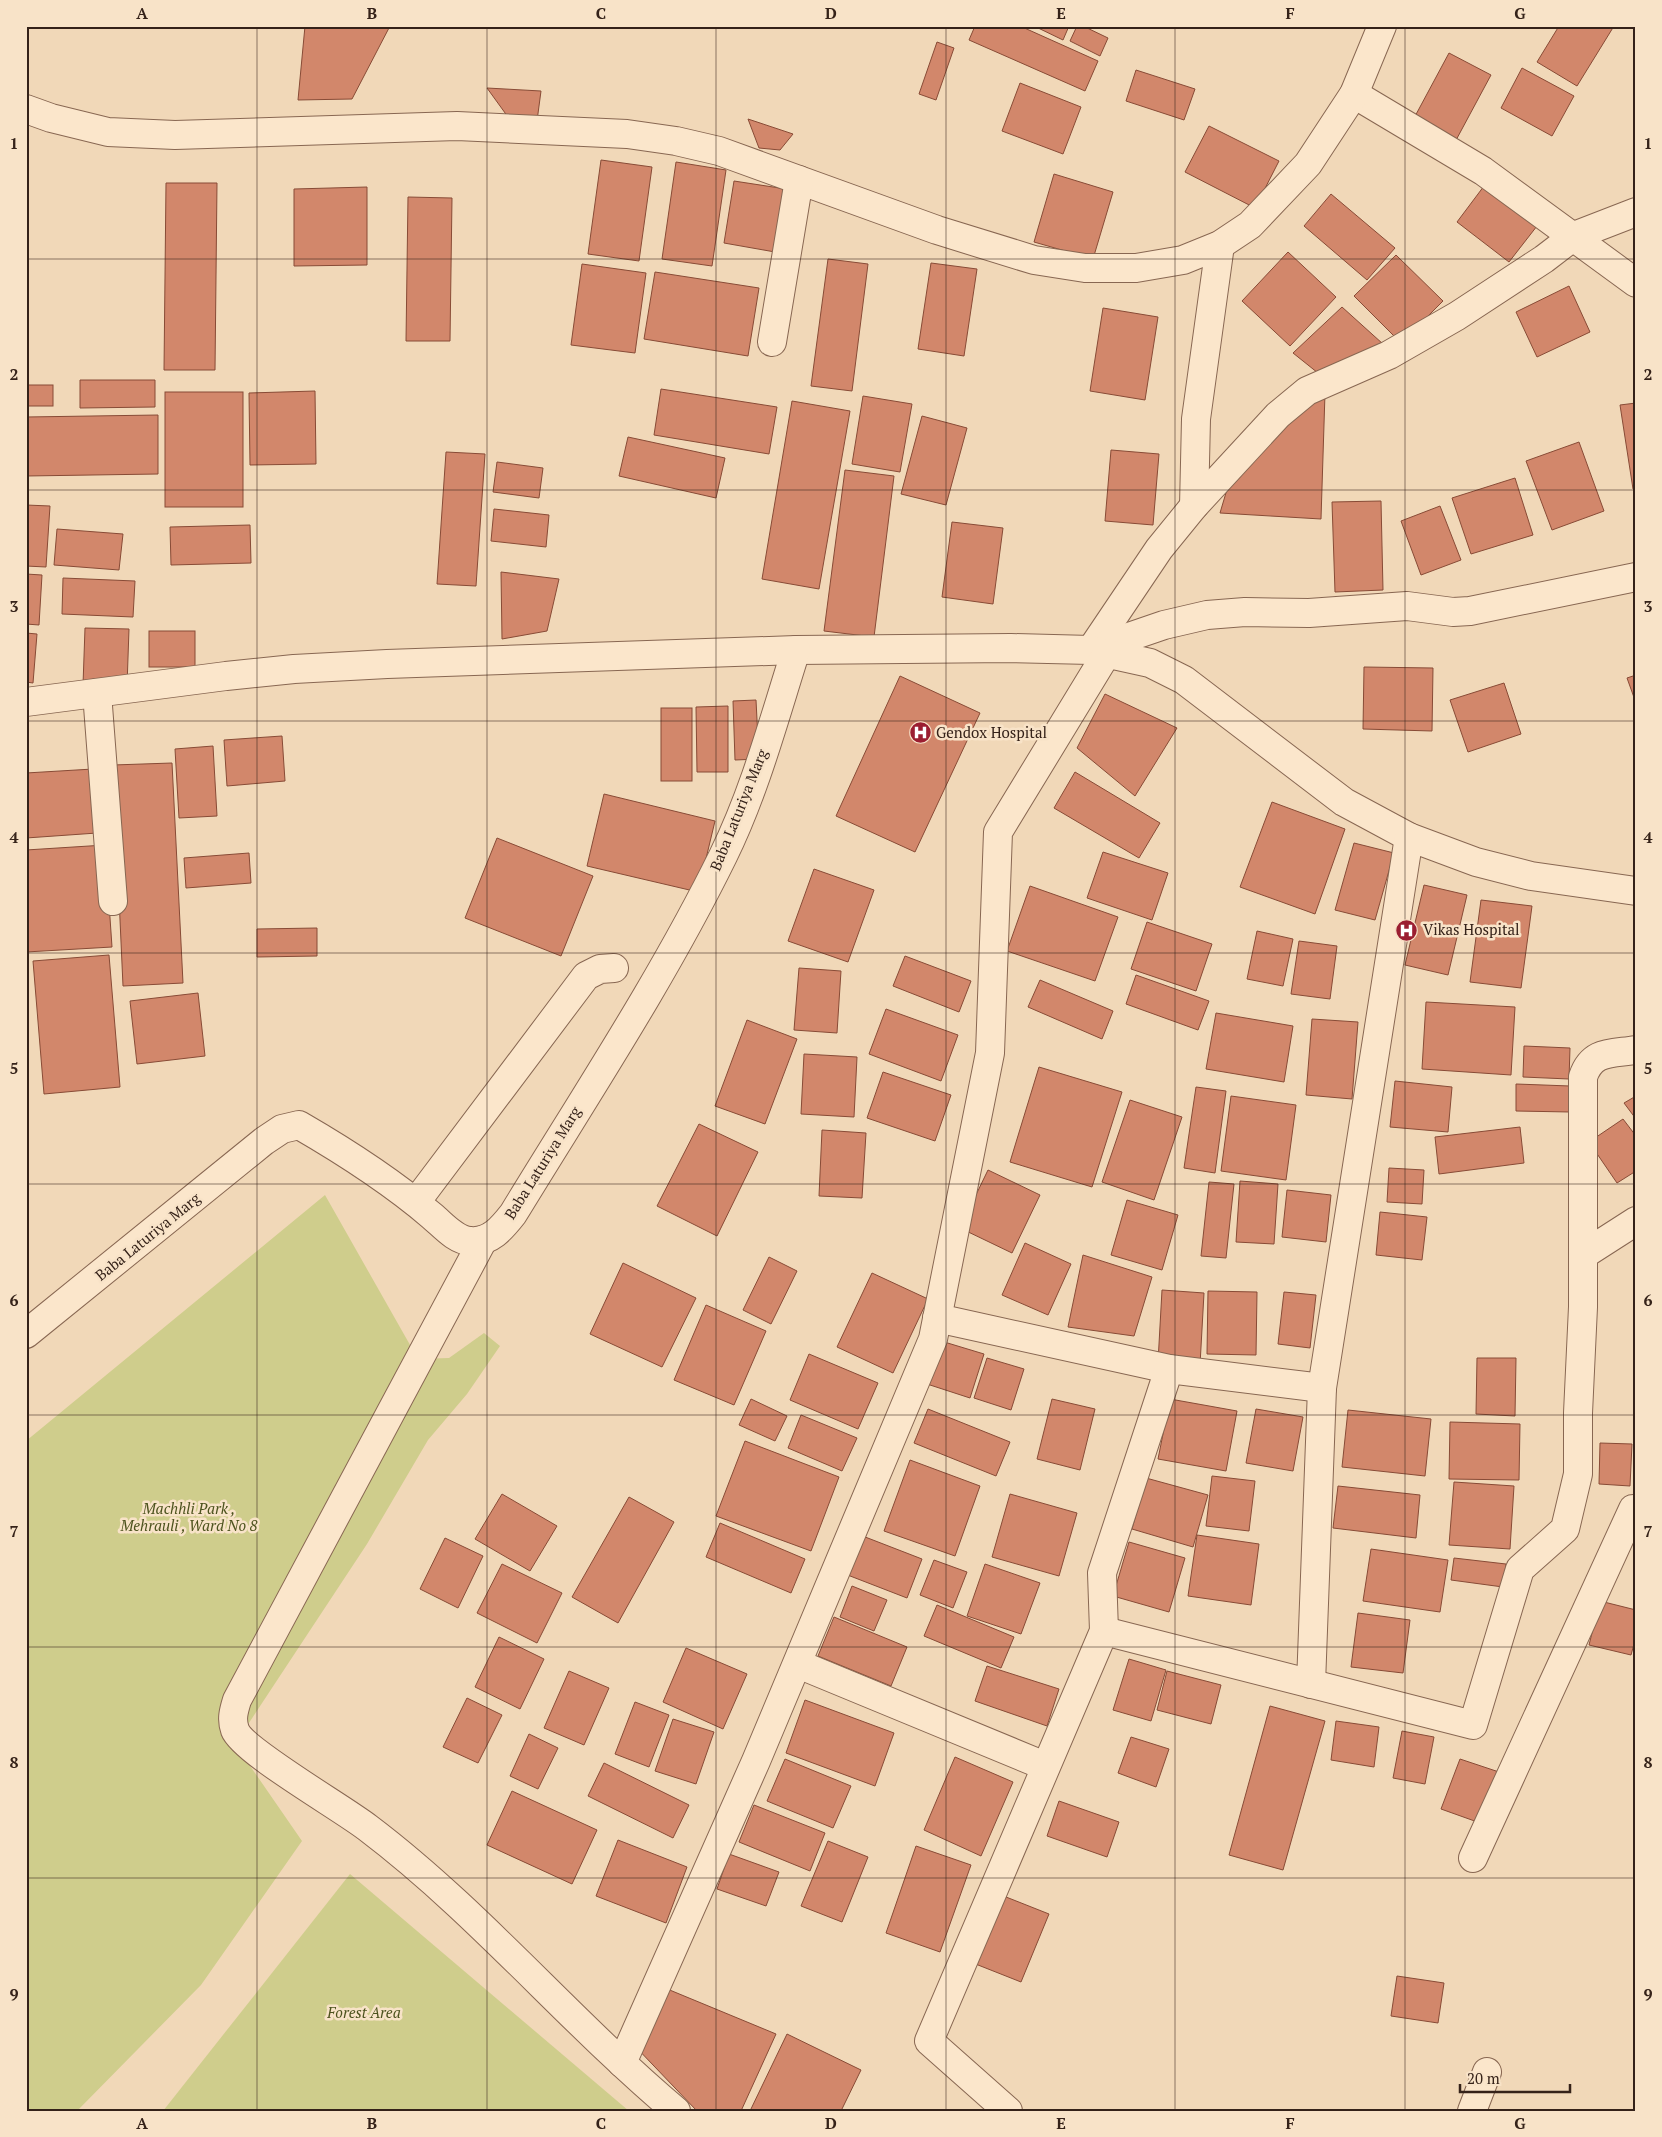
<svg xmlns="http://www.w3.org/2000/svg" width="1662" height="2137" font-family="'PT Serif',serif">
<rect width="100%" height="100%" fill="#f1d8b8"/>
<g fill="#cfcd8c">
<polygon points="325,1195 418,1359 449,1358 484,1333 500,1346 467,1394 428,1440 367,1544 235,1744 302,1841 201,1985 77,2111 26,2111 26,1441"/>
<polygon points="350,1874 629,2111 163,2111"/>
</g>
<g fill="#d2876b" stroke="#884b36">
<polygon points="305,26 390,26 352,99 298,100"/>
<polygon points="975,26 1020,26 1098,61 1085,91 969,40"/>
<polygon points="1034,26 1069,26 1063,40"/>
<polygon points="1077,26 1083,26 1108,38 1100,56 1070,41"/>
<polygon points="1559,26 1614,26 1577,86 1537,62"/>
<polygon points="937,42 954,48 936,100 919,94"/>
<polygon points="1449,53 1491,75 1455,142 1413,120"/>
<polygon points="1522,68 1574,96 1552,136 1501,108"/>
<polygon points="1136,70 1195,89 1184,120 1126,101"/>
<polygon points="1020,83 1081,107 1063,154 1002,131"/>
<polygon points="487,88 541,91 537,121 508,117"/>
<polygon points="748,119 793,134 780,150 759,148"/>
<polygon points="1209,126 1279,161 1255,208 1185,172"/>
<polygon points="601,160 652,167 639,261 588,254"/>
<polygon points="676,162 726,170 712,266 662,259"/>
<polygon points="1054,174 1113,192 1093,259 1034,242"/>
<polygon points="734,181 786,189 775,252 724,243"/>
<polygon points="166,183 217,183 215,370 164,370"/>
<polygon points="1484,186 1537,226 1509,262 1457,222"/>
<polygon points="367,187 367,265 294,266 294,189"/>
<polygon points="1331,194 1395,248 1367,280 1304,226"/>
<polygon points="408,197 452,198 450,341 406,341"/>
<polygon points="1288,252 1336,297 1290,346 1242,301"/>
<polygon points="1396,255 1443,301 1401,343 1354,296"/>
<polygon points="828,259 868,264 852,391 811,386"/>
<polygon points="931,263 977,269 964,356 918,349"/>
<polygon points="582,264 646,273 635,353 571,345"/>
<polygon points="655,272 759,288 748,356 644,339"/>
<polygon points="1569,286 1590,332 1537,357 1516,312"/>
<polygon points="1342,307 1383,344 1323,377 1293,353"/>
<polygon points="1103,308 1158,317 1145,400 1090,391"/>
<polygon points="80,380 155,380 155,407 80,408"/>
<rect x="26" y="385" width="27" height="21"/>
<polygon points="661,389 777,407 769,454 654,435"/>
<polygon points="315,391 316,464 250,465 249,393"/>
<rect x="165" y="392" width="78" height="115"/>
<polygon points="1325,393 1321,519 1220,513 1228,486 1302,408"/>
<polygon points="863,396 912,404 900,472 852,464"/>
<polygon points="792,401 850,411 819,589 762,579"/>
<polygon points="1636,403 1636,489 1633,489 1620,405"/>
<polygon points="158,415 158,474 26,476 26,417"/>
<polygon points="922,416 967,428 946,505 901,494"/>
<polygon points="628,437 725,458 716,498 619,476"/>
<polygon points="1579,442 1604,511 1552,530 1526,461"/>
<polygon points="1111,450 1159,454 1153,525 1105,521"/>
<polygon points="446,452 485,454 476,586 437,584"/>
<polygon points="497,462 543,468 539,498 493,492"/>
<polygon points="845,470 894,476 874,637 824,631"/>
<polygon points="1515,478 1533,535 1471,554 1452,498"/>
<polygon points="1381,501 1383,590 1335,592 1332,502"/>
<polygon points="26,505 50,506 46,567 26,566"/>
<polygon points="1440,506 1461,560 1421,575 1401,521"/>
<polygon points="494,509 549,515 546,547 491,541"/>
<polygon points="952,522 1003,528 993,604 942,597"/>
<polygon points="250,525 251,563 171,565 170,527"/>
<polygon points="57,529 123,534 119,570 54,565"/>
<polygon points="501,572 559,579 547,631 502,639"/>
<polygon points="26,574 42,575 39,625 26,624"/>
<polygon points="63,578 135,581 133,617 62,614"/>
<polygon points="85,628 129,629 127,686 83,685"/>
<rect x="149" y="631" width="46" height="36"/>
<polygon points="26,633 37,634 33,683 26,682"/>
<polygon points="1364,667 1433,668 1432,731 1363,729"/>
<polygon points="1636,675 1636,703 1627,678"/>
<polygon points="900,676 980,713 915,852 836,816"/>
<polygon points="1504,683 1521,734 1468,752 1450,700"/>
<polygon points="1105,694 1177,728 1135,796 1077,748"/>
<polygon points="756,700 759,759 735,760 733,701"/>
<polygon points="728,706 728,772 697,772 696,707"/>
<rect x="661" y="708" width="31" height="73"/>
<polygon points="282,736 285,781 227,786 224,740"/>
<polygon points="213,746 217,816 179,818 175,749"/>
<polygon points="172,763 183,983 123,986 113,765"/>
<polygon points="93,769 97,833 26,838 26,773"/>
<polygon points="1075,772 1160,823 1139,858 1054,808"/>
<polygon points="604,794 715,821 698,892 587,866"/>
<polygon points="1272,802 1345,829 1315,914 1240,887"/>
<polygon points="497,838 593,876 561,956 465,918"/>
<polygon points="1354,843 1394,853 1375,920 1335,910"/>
<polygon points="105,845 112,947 26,952 26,850"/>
<polygon points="1103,852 1168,873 1152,920 1087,898"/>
<polygon points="249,853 251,883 186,888 184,858"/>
<polygon points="814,869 874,890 848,962 788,941"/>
<polygon points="1424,885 1467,895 1448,975 1405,965"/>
<polygon points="1030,886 1118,917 1095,981 1007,951"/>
<polygon points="1481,900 1532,906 1521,988 1470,982"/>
<polygon points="1147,922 1212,944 1196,991 1131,969"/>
<polygon points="317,928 317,956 257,957 257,929"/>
<polygon points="1257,931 1293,939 1283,986 1247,979"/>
<polygon points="1299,941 1337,946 1330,999 1291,994"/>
<polygon points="109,955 120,1087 44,1094 33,961"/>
<polygon points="905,956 971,981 959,1012 893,986"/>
<polygon points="799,968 841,971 837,1033 794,1030"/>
<polygon points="1136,975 1209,1001 1198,1030 1126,1004"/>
<polygon points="1040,980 1113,1011 1102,1039 1028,1007"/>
<polygon points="198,993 205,1056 137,1064 130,1001"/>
<polygon points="1426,1002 1515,1007 1511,1075 1422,1069"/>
<polygon points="886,1009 958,1035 941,1081 869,1054"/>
<polygon points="1216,1013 1293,1026 1284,1082 1206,1069"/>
<polygon points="1312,1019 1358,1022 1352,1099 1306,1095"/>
<polygon points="747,1020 797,1039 765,1124 715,1106"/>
<polygon points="1524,1046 1570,1048 1569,1079 1523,1077"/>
<polygon points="804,1054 857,1057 854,1117 801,1114"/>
<polygon points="1039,1067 1122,1092 1092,1187 1010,1162"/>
<polygon points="883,1072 951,1095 935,1141 867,1118"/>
<polygon points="1395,1081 1452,1087 1448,1132 1390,1127"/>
<polygon points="1516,1084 1570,1086 1570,1112 1516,1111"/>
<polygon points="1196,1087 1226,1091 1215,1173 1184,1168"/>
<polygon points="1231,1096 1296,1105 1286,1180 1221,1171"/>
<polygon points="1636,1096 1636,1119 1624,1103"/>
<polygon points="1130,1100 1182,1117 1154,1200 1102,1182"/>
<polygon points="1623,1119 1636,1136 1636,1171 1617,1183 1589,1142"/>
<polygon points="699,1124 758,1152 717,1236 657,1206"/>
<polygon points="1520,1127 1524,1163 1439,1174 1435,1137"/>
<polygon points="822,1130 866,1133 862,1198 819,1196"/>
<polygon points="1389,1168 1424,1170 1422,1204 1387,1202"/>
<polygon points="988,1170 1040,1195 1012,1253 960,1228"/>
<polygon points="1240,1181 1278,1184 1274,1244 1236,1242"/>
<polygon points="1209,1182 1234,1184 1226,1258 1201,1256"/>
<polygon points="1287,1190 1331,1195 1326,1242 1282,1237"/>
<polygon points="1127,1200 1178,1215 1162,1270 1111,1255"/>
<polygon points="1380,1212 1427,1217 1422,1260 1376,1255"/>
<polygon points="1025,1243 1071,1264 1048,1315 1002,1295"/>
<polygon points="1083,1255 1152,1277 1134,1336 1068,1327"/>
<polygon points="769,1257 797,1271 771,1324 743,1310"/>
<polygon points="623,1263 696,1298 662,1367 590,1334"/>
<polygon points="872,1273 928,1299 893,1373 837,1347"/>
<polygon points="1162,1290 1204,1293 1200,1365 1158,1362"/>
<polygon points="1208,1291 1257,1292 1256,1355 1207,1354"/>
<polygon points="1284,1292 1316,1295 1310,1348 1278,1344"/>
<polygon points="706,1305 766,1331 734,1405 674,1380"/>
<polygon points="941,1341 984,1354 970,1398 927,1384"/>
<polygon points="809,1354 878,1383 858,1429 790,1400"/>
<polygon points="987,1358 1024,1369 1011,1410 974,1398"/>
<polygon points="1477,1358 1516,1358 1515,1416 1476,1414"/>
<polygon points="751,1399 787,1416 775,1441 739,1425"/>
<polygon points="1052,1399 1095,1409 1080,1470 1037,1459"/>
<polygon points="1170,1399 1237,1411 1226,1471 1158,1459"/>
<polygon points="928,1409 1010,1442 996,1476 914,1443"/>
<polygon points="1256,1409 1303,1417 1293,1471 1246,1463"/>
<polygon points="1348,1410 1431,1419 1425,1476 1342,1467"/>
<polygon points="801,1415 857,1438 842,1471 788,1448"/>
<polygon points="1450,1422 1520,1424 1519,1480 1449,1479"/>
<polygon points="745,1441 839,1477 811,1551 716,1516"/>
<polygon points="1600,1443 1632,1444 1630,1486 1599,1484"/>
<polygon points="910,1460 980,1486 955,1556 884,1531"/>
<polygon points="1212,1476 1255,1481 1249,1531 1206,1526"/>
<polygon points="1146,1478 1208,1495 1193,1547 1132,1529"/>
<polygon points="1454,1482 1514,1486 1510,1549 1449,1545"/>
<polygon points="1338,1486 1420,1495 1416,1538 1333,1528"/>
<polygon points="502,1494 557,1526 530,1571 475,1539"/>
<polygon points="1010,1494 1077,1513 1059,1576 992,1557"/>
<polygon points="629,1497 674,1522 618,1623 572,1597"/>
<polygon points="720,1523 805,1559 791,1593 706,1557"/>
<polygon points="860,1535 922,1559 907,1598 845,1574"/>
<polygon points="1197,1535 1259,1544 1251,1605 1188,1596"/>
<polygon points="445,1538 483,1556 458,1608 420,1589"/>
<polygon points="1129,1542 1185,1558 1169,1612 1113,1596"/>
<polygon points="1371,1549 1448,1560 1440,1612 1363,1601"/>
<polygon points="1454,1558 1506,1564 1503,1587 1451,1580"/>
<polygon points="934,1560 967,1572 953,1608 920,1595"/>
<polygon points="502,1564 562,1593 537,1643 477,1613"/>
<polygon points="985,1564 1040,1583 1021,1634 967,1616"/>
<polygon points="852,1586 887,1600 874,1631 840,1617"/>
<polygon points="1600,1601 1636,1610 1636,1637 1631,1655 1589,1645"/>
<polygon points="937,1605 1014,1637 1001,1668 924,1636"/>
<polygon points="1358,1613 1410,1620 1403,1673 1351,1667"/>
<polygon points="834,1617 907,1647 891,1686 818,1656"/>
<polygon points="499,1637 544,1659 520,1709 475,1687"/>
<polygon points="686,1648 747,1674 723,1729 663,1702"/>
<polygon points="1129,1659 1166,1670 1151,1721 1113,1710"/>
<polygon points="987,1666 1059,1689 1047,1726 975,1701"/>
<polygon points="569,1671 609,1688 584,1745 544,1728"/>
<polygon points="1167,1671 1221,1685 1211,1724 1157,1710"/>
<polygon points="467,1698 502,1715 478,1763 443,1747"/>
<polygon points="805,1700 894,1733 875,1786 786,1753"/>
<polygon points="635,1702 669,1715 649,1767 615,1754"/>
<polygon points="1270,1706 1325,1721 1283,1870 1229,1855"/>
<polygon points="673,1719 714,1732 696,1784 655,1771"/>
<polygon points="1336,1721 1379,1727 1374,1767 1331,1760"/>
<polygon points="1402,1731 1434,1737 1425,1784 1393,1778"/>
<polygon points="529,1734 558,1748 538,1789 510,1776"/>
<polygon points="1131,1737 1169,1749 1156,1787 1118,1773"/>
<polygon points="955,1757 1013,1782 981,1856 924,1830"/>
<polygon points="785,1759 851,1786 833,1828 767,1801"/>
<polygon points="1460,1759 1502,1773 1483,1824 1441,1809"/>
<polygon points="604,1763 689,1805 673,1838 588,1796"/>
<polygon points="512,1791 597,1830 572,1884 487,1845"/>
<polygon points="1059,1801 1119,1822 1107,1857 1047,1836"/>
<polygon points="754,1805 825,1833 810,1871 739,1842"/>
<polygon points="618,1840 687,1867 666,1923 596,1896"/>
<polygon points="828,1841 868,1857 842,1922 801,1906"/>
<polygon points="916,1846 971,1865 940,1952 886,1933"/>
<polygon points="729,1854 779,1872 766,1906 717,1889"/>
<polygon points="1001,1895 1049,1914 1021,1982 973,1963"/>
<polygon points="1397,1976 1444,1983 1438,2023 1391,2016"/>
<polygon points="660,1986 776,2034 741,2111 697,2111 632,2043"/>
<polygon points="787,2034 861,2070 841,2111 750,2111"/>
</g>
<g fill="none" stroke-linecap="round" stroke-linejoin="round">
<defs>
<g id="street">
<polyline points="1354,94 1483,171 1636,283"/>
<polyline points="26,109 51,118 108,132 175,135 457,126 627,134 676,141 719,151 937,230 1034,260 1085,268 1136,268 1183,260 1220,245 1250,225 1308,164 1354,94 1382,26"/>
<polyline points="772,342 799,180"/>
<polyline points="1194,506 1196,419 1220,245"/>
<polyline points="1091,650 1159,549 1194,506 1278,415 1307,391 1389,355 1457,316 1544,259 1574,236 1636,212"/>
<polyline points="1091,650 1164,625 1207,615 1245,612 1309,613 1407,606 1453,612 1470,611 1636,577"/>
<polyline points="97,693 113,901"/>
<polyline points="26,702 226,676 294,669 387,664 796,650 1011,648 1091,650 1150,663 1184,680 1344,802 1409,837 1476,862 1531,876 1636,891"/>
<polyline points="416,1202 586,976 600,969 614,968"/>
<path d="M483 1240 237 1700C234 1710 231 1719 235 1730 243 1751 344 1809 368 1828 479 1912 569 2021 676 2111"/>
<polyline points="1583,1255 1636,1221"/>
<polyline points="937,1318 1169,1369 1322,1388"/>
<path d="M26 1334 264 1141 282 1129 299 1125C344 1151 392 1182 432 1216 443 1225 455 1240 470 1241 490 1243 502 1228 513 1214 585 1096 662 980 723 856 755 791 774 719 796 650"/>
<path d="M1104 1631 1473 1725 1520 1569 1565 1529 1578 1474V1413L1583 1307V1077C1592 1050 1611 1054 1636 1050"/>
<polyline points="798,1664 1045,1766"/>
<polyline points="1311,1684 1322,1388 1409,837"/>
<polyline points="1473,1858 1633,1509 1636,1509"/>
<polyline points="622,2063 756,1761 933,1339 990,1053 998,832 1107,653"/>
<polyline points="1008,2111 929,2041 1104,1631 1102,1573 1169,1369"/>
<polyline points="1472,2111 1487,2072"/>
</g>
</defs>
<use href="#street" stroke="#886752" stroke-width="30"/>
<use href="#street" stroke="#fbe6cb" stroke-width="28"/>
</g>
<path fill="none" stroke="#352219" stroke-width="1" stroke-opacity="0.55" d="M257 26V2111M487 26V2111M716 26V2111M946 26V2111M1175 26V2111M1405 26V2111M26 259H1636M26 490H1636M26 721H1636M26 953H1636M26 1184H1636M26 1415H1636M26 1647H1636M26 1878H1636"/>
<defs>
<symbol id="hospital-disc" viewBox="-11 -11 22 22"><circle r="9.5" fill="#9b1e31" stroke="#f8e3c8"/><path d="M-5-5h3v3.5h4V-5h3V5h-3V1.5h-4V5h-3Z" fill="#fff"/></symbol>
</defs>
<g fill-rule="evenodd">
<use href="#hospital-disc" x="908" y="720" width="25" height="25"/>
<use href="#hospital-disc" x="1394" y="918" width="25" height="25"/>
</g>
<g text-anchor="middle" stroke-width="5" stroke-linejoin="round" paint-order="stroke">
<g font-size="15" fill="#352219" stroke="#f8e3c8" text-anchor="start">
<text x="936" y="738">Gendox Hospital</text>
<text x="1423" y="935">Vikas Hospital</text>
</g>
<g font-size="15" fill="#352219" stroke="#f8e3c8">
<text transform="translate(739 810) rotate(-68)" y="5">Baba Laturiya Marg</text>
<text transform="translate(543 1163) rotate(-58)" y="5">Baba Laturiya Marg</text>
<text transform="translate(148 1237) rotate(-39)" y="5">Baba Laturiya Marg</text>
</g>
<g font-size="15" font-style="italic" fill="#4d531e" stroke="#f8e3c8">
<text x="189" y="1514">Machhli Park ,<tspan x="189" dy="17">Mehrauli , Ward No 8</tspan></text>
<text x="364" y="2018">Forest Area</text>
</g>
</g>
<rect width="1662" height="2137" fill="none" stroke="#f8e3c8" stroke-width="55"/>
<path d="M1460 2084v8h110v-8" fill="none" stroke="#352219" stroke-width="2.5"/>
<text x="1467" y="2084" font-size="15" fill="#352219" stroke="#f8e3c8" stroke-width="4" paint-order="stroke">20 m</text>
<rect x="28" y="28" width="1606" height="2082" fill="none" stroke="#352219" stroke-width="2"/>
<g font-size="16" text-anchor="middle" font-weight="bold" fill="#352219">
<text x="142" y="19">A</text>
<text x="372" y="19">B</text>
<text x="601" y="19">C</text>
<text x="831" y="19">D</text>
<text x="1061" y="19">E</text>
<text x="1290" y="19">F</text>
<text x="1520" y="19">G</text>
<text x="14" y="149">1</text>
<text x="1648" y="149">1</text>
<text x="14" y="380">2</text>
<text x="1648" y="380">2</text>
<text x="14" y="612">3</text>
<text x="1648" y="612">3</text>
<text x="14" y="843">4</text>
<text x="1648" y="843">4</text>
<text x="14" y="1074">5</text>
<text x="1648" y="1074">5</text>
<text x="14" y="1306">6</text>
<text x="1648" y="1306">6</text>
<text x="14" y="1537">7</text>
<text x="1648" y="1537">7</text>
<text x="14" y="1768">8</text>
<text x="1648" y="1768">8</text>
<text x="14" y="2000">9</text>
<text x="1648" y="2000">9</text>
<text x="142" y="2129">A</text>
<text x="372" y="2129">B</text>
<text x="601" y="2129">C</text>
<text x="831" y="2129">D</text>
<text x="1061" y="2129">E</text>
<text x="1290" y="2129">F</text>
<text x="1520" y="2129">G</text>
</g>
</svg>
